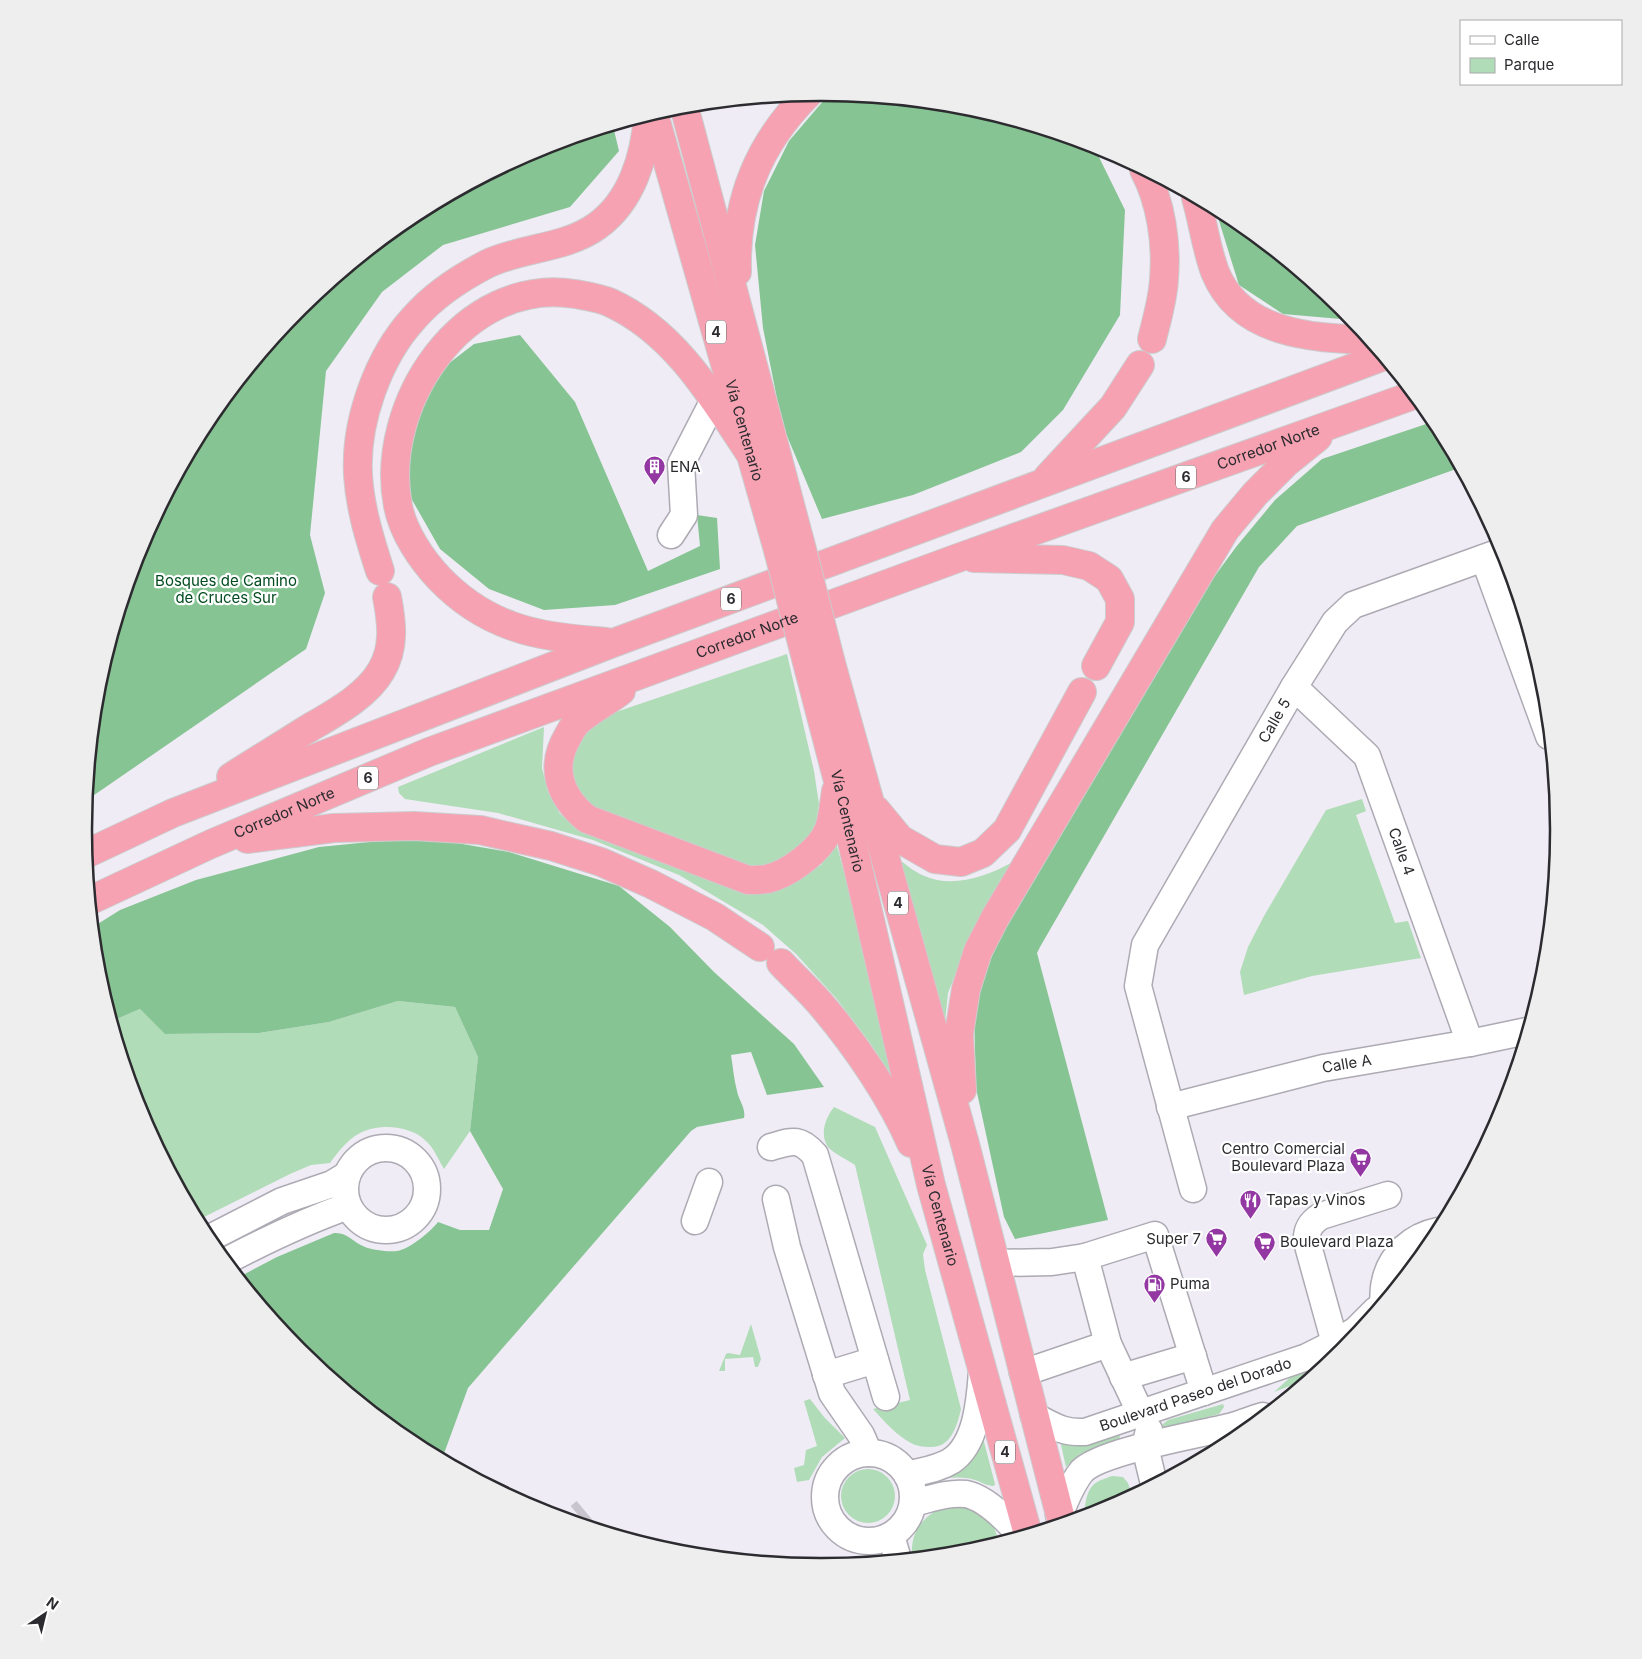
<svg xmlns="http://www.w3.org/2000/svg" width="1642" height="1659" font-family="Inter,sans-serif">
<rect width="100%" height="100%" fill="#efecf6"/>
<g fill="#b0dcb7">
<polygon points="787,654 814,771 819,804 814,837 777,865 737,868 606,818 572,787 570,761 589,725 613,713"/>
<polygon points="544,727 542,768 548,792 560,814 575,825 655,860 736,888 786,886 821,865 829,853 834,835 906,1103 892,1076 868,1040 836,998 796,954 763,925 679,875 593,840 498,813 405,799 399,793 398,787"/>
<polygon points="1362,799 1366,811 1356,815 1395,923 1408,921 1421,958 1312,976 1244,995 1240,972 1248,947 1264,916 1326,810"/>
<path d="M896 857C904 863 913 871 922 875 951 889 985 877 1011 863L959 965 948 993 945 1022Z"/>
<path d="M398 1001 455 1007 478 1057 470 1131 444 1169C439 1161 435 1150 428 1143 412 1125 380 1123 360 1133 347 1140 338 1152 330 1163L311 1165 290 1174 198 1220 140 1111 112 1021 140 1009 166 1034 259 1033 329 1022Z"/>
<path d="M834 1107 875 1127 927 1245 923 1254 925 1270 961 1409C957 1426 951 1448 930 1447 924 1447 916 1446 911 1443 896 1435 884 1421 873 1409L910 1400 855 1165C848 1160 833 1153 828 1147 819 1134 826 1117 834 1107Z"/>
<polygon points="751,1324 761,1359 758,1367 755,1367 753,1357 725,1359 725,1371 719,1371 726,1354 728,1353 740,1355"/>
<polygon points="1332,1359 1308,1379 1274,1392 1294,1374"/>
<polygon points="810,1399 824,1417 845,1438 822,1457 809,1480 797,1482 794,1468 804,1465 806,1450 817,1446 804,1401"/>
<polygon points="1223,1404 1224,1407 1219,1414 1161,1430 1163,1424 1168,1420"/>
<polygon points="1119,1428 1120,1440 1080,1454 1066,1467 1059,1436"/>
<path d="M983 1438 995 1484 994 1486C987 1486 981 1482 975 1480 957 1475 939 1478 923 1487L922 1480Z"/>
<circle cx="868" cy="1496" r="27"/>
<path d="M1112 1476 1123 1477 1128 1483 1132 1495 1103 1511 1085 1516C1084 1510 1085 1506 1086 1500 1091 1482 1096 1482 1112 1476Z"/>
<path d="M945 1506H971L993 1524 999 1542 965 1553 912 1558C910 1531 922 1517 945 1506Z"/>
</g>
<g fill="#87c493">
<polygon points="830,93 965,106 1093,145 1125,210 1120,315 1063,410 1021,452 913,495 822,519 782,424 763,328 755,245 764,191 789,141"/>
<polygon points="613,126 619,151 570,207 443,245 382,292 326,371 310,535 325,593 306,649 87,800 98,685 140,547 208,420 300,308 412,216 539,148"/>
<polygon points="1215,208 1231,217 1343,308 1352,320 1283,314 1239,285"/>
<polygon points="520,335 575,402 648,571 700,546 697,515 717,518 720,569 615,605 544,610 489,589 440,549 411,498 407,453 421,402 439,371 474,344"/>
<polygon points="1435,421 1459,468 1297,526 1259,567 1040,947 1037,953 1108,1220 1015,1239 1004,1217 976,1088 974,1011 991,958 1021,896 1201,595 1236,547 1275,500 1322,459"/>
<path d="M380 841H445L509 852 619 886 670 927 714 972 794 1044 824 1087 767 1095 751 1052 731 1055C733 1067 734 1080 737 1091 739 1101 746 1108 744 1118L697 1127 691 1131 468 1388 442 1459 411 1442 299 1351 239 1277 277 1257 334 1233C348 1232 352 1242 365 1247 373 1250 388 1252 397 1251 410 1249 430 1232 438 1222L460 1230H489L503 1189 470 1131 478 1057 455 1007 398 1001 329 1022 259 1033 165 1034 140 1009 112 1021 98 973 93 927 120 910 196 880 319 847Z"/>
</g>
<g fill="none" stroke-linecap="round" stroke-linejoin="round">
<polyline stroke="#c8c5ce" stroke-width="26" stroke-dasharray="26 13" stroke-linecap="butt" points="579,1516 585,1511"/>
<defs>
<g id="minor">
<polyline points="671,535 684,515 681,464 714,400"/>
<polyline points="1484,558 1549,736"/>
<path id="s1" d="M1294 687 1367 756 1470 1043"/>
<path id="s2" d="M1170 1107 1323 1068 1470 1043 1527 1031"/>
<path d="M771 1147C792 1141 799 1137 815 1155L886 1397"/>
<circle cx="386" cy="1189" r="41"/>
<path id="s3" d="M1193 1189 1138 986 1145 945 1294 687 1335 622 1353 605 1503 551"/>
<polyline points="776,1199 787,1247 832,1393 861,1435 869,1453"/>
<polyline points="695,1221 709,1182"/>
<polyline points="208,1239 282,1201 332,1184 347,1175"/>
<polyline points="1085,1257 1155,1235 1204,1392"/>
<path d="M226 1261C266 1240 306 1221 348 1206"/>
<polyline points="995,1263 1052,1262 1085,1257 1108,1344 1140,1412"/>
<path d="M1383 1301C1384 1295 1383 1288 1385 1282 1390 1255 1413 1236 1438 1231"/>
<path d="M1335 1343 1307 1242C1306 1230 1310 1223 1321 1216L1388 1195"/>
<polyline points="1023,1373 1108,1344"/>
<polyline points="826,1375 875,1360"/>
<polyline points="1123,1377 1193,1356"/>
<path id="s4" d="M1034 1416C1054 1426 1062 1433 1085 1432L1307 1357 1335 1343 1356 1330 1376 1310"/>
<polyline points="1149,1430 1145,1447 1154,1484"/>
<circle cx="869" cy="1497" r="44"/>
<path d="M907 1475C922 1471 938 1469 951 1461 977 1444 980 1399 982 1372"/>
<path d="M913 1503C930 1499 948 1492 966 1494 986 1498 1008 1521 1021 1536"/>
<path d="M1059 1515C1066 1500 1071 1484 1082 1471 1101 1451 1202 1434 1233 1426 1243 1423 1253 1419 1263 1416"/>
<polyline points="891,1536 898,1559"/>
</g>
<g id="highway">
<polyline points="684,106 800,542"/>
<path id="s5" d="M654 114 778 550"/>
<path d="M1144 170C1161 202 1167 243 1164 279 1163 299 1157 319 1152 339"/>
<path d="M1196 198C1203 222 1206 248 1215 272 1240 334 1311 338 1368 340"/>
<path d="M737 272C735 201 758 144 808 94"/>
<polyline points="1048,477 1113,407 1140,365"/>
<polyline points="974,558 1063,560 1089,566 1109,579 1120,599 1120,622 1096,666"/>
<path d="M380 571C370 540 360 508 358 475 355 422 378 357 414 318 434 295 460 278 487 264 523 247 565 249 597 226 632 201 645 156 648 115"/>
<path d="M606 642C575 639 542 637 512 626 484 616 459 599 439 578 421 559 403 532 398 506 378 405 463 276 575 294 586 296 600 298 611 303 676 333 713 398 751 455"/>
<polyline points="831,663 965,1144 1062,1523"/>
<path id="s6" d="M809 670 838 781 931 1185 1028 1534"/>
<path d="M621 691C607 702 589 711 576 723 573 727 570 732 568 736 549 768 560 797 587 819L748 880C754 880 761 880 767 879 789 874 821 850 829 829 833 817 834 803 836 791"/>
<path d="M231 777C256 761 281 746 306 730 331 715 366 697 381 671 395 648 392 623 387 597"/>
<polyline points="876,810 900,839 935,859 961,862 983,853 1007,830 1082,692"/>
<polyline points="247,839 334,828 414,826 480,830 551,846 601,862 651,884 715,917 760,947"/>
<polyline points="86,854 173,813 613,643 1382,357"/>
<path id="s7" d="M91 900 211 844 429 752 958 558 1414 395"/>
<path d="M781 963C795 978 811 992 824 1008 856 1046 891 1097 911 1143"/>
<polyline points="962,1090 959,1034 966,989 978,951 995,918 1225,530 1255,494 1287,462 1318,437"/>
</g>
</defs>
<use href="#minor" stroke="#adaab3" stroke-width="29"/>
<use href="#highway" stroke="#cccccd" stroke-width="30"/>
<use href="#minor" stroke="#fff" stroke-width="26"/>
<use href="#highway" stroke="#f6a2b2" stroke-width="28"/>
<defs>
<g id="highway-bridge">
<polyline points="800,542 831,663"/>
<polyline points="778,550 809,670"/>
</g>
</defs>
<use href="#highway-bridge" stroke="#cccccd" stroke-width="30" stroke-linecap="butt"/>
<use href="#highway-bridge" stroke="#f6a2b2" stroke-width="28"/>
</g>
<defs>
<symbol id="building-pin" viewBox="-11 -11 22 30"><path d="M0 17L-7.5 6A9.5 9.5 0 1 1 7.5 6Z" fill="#9338a3" stroke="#fff"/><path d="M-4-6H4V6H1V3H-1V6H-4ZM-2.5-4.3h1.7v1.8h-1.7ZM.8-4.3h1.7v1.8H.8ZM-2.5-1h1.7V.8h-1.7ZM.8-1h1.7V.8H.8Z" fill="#fff"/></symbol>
<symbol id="supermarket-pin" viewBox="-11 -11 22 30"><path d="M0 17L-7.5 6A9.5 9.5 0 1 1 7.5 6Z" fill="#9338a3" stroke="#fff"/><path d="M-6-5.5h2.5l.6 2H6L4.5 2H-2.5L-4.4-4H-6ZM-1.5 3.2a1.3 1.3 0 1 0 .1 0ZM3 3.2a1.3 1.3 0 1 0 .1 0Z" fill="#fff"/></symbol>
<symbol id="restaurant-pin" viewBox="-11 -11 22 30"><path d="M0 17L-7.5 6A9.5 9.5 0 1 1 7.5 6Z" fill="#9338a3" stroke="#fff"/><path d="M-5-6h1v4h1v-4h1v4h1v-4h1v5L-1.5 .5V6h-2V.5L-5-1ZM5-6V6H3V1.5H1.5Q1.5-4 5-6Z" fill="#fff"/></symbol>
<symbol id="fuel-pin" viewBox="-11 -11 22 30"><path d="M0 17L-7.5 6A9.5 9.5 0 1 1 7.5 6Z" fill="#9338a3" stroke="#fff"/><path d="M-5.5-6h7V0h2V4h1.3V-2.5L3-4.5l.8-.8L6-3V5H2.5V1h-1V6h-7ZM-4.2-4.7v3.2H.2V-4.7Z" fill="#fff"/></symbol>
</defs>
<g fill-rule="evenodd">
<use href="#building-pin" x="642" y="454" width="25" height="34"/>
<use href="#supermarket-pin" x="1348" y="1146" width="25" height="34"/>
<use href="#restaurant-pin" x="1238" y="1188" width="25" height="34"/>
<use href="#supermarket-pin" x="1204" y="1226" width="25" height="34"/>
<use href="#supermarket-pin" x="1252" y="1230" width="25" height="34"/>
<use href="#fuel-pin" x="1142" y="1272" width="25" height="34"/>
</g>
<g text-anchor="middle" stroke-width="4.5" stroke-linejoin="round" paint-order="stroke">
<g fill="#fff" stroke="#6b6b6d" stroke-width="1">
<rect x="706" y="320.5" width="20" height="23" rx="4"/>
<rect x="1176" y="465.5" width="20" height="23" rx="4"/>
<rect x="721" y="587.5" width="20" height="23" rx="4"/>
<rect x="358" y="766.5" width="20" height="23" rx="4"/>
<rect x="888" y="891.5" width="20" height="23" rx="4"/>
<rect x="995" y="1440.5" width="20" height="23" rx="4"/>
</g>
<g font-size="14" font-weight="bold" fill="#2c2b2f">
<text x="716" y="337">4</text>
<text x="1186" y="482">6</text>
<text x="731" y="604">6</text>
<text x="368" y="783">6</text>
<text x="898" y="908">4</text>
<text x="1005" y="1457">4</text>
</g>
<g font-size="15" fill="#2c2b2f" stroke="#fff">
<text dy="5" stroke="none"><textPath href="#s5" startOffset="329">Vía Centenario</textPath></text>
<text dy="5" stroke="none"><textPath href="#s7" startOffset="1262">Corredor Norte</textPath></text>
<text dy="5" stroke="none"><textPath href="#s7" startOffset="708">Corredor Norte</textPath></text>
<text dy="5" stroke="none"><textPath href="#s3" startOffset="511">Calle 5</textPath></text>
<text dy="5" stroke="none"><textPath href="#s7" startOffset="212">Corredor Norte</textPath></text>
<text dy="5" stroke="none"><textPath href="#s6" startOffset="156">Vía Centenario</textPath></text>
<text dy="5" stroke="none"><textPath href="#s1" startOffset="202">Calle 4</textPath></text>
<text dy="5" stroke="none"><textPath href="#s2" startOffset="182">Calle A</textPath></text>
<text dy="5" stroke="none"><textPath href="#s6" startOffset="561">Vía Centenario</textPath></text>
<text dy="5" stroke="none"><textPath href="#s4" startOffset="171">Boulevard Paseo del Dorado</textPath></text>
</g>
<g font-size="15" fill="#2c2b2f" stroke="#fff" text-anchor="start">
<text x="670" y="472">ENA</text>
<text x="1345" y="1154" text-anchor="end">Centro Comercial<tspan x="1345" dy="17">Boulevard Plaza</tspan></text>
<text x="1266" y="1205">Tapas y Vinos</text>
<text x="1201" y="1244" text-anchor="end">Super 7</text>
<text x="1280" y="1247">Boulevard Plaza</text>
<text x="1170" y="1289">Puma</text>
</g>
<g font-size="15" fill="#014b1e" stroke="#fff">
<text x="226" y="586">Bosques de Camino<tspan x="226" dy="17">de Cruces Sur</tspan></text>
</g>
</g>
<path d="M0 0H1642V1659H0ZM820 101H822A728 728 0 0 1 1550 829V830A728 728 0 0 1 822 1558H820A728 728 0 0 1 92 830V829A728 728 0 0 1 820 101Z" fill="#eee" fill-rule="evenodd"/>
<path fill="none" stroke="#2c2b2f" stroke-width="2.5" d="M820 101H822A728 728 0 0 1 1550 829V830A728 728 0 0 1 822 1558H820A728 728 0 0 1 92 830V829A728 728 0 0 1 820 101Z"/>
<rect x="1460" y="20" width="162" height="65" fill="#ffffff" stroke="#abaaac"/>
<rect x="1470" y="36" width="25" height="8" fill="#ffffff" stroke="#abaaac"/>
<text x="1504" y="45" font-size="15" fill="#2c2b2f">Calle</text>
<rect x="1470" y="58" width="25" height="15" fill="#b0dcb7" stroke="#abaaac"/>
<text x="1504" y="70" font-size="15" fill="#2c2b2f">Parque</text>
<g transform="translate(45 1614) rotate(35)" stroke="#ffffff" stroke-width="4" paint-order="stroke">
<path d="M0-4L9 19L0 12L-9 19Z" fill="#2c2b2f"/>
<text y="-8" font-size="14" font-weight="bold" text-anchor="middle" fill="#2c2b2f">N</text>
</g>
</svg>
